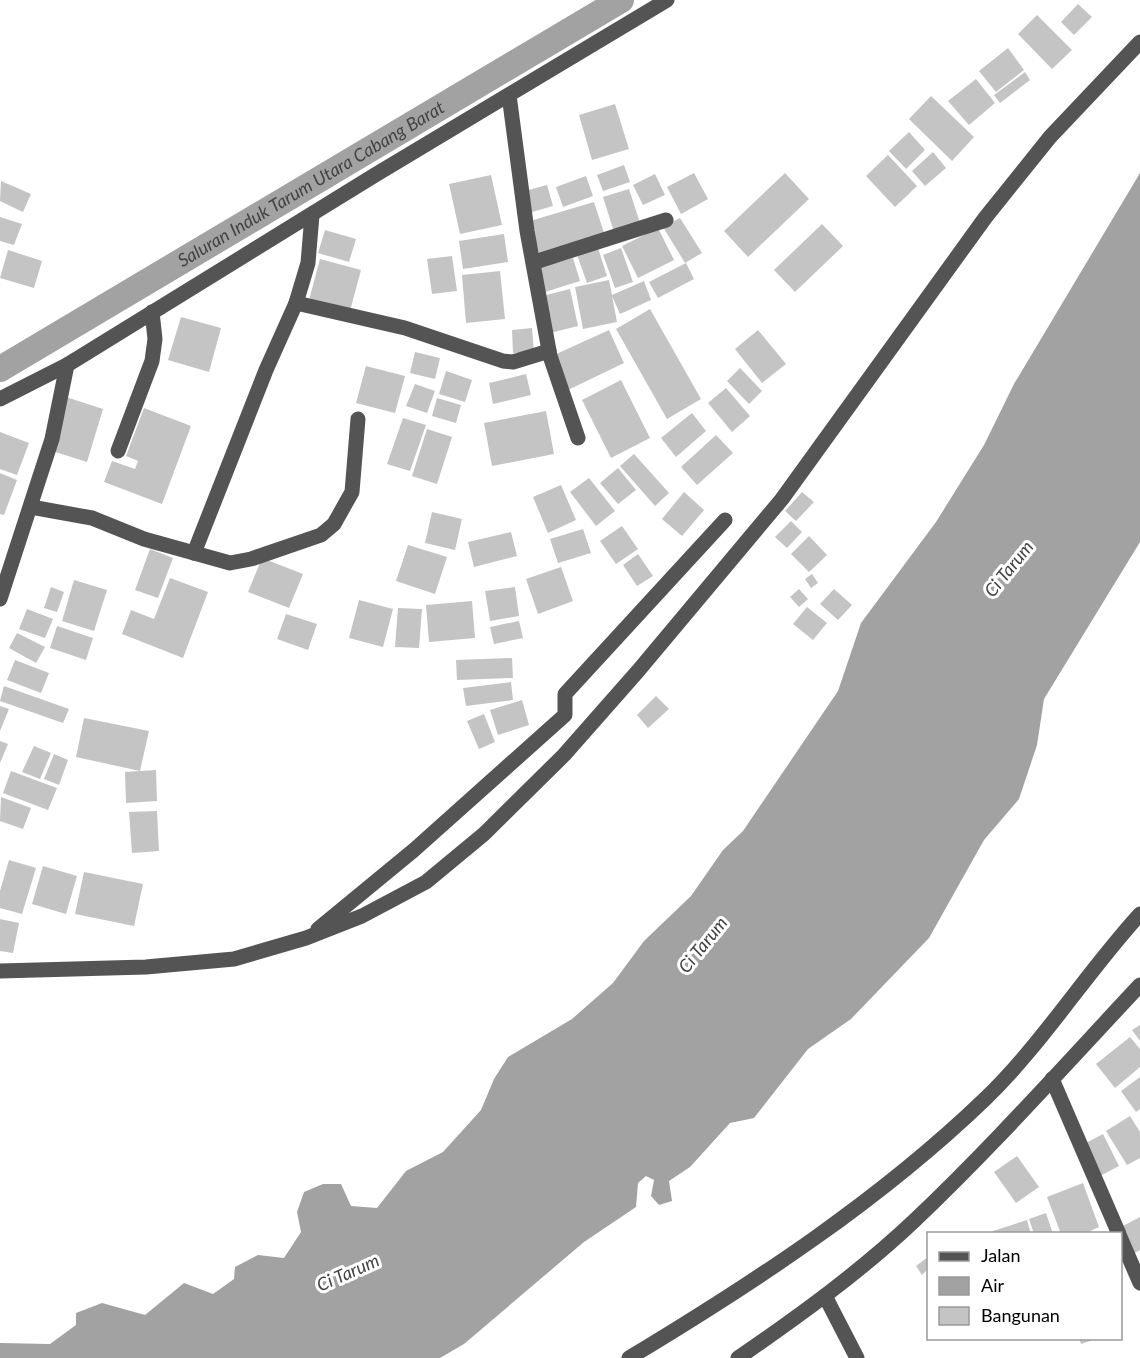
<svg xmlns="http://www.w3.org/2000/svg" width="1140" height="1358" font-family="Lato,sans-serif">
<rect width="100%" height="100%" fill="#fff"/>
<polygon fill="#a2a2a2" points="1140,173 1140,542 1044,699 1037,745 1019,799 984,840 929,938 851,1019 808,1049 754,1118 730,1123 690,1167 669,1181 672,1201 659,1205 651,1196 654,1180 646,1176 638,1183 636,1207 584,1242 464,1344 440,1358 0,1358 0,1343 50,1344 76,1325 76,1313 102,1303 145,1315 184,1283 213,1294 234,1279 235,1267 258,1255 284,1258 301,1232 297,1212 304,1192 323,1184 341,1184 351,1206 377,1208 406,1171 443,1152 481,1110 494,1079 508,1057 572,1019 613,983 644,941 691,896 723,850 743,831 838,691 861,623 936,522 984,445 1014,384"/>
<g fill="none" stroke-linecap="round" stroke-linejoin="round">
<path stroke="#a2a2a2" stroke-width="26" id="s1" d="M0 369 621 0"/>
</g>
<g fill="#c4c4c4">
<polygon points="1078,4 1092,17 1074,35 1061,22"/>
<polygon points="1037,15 1072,50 1052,69 1018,34"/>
<polygon points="1008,48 1024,70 996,92 979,71"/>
<polygon points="1025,72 1030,80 1000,103 994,95"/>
<polygon points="976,79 995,103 969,125 948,101"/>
<polygon points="931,96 974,137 952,161 909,119"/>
<polygon points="615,104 629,149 592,160 579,115"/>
<polygon points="909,132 925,150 906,169 889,151"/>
<polygon points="933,152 946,168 925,186 912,171"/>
<polygon points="888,155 917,186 895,207 866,176"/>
<polygon points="624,165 630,182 603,191 597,175"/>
<polygon points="694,173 708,199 681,214 667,187"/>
<polygon points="785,173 809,199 748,257 724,231"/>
<polygon points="655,174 665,195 643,205 633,185"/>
<polygon points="491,175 502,225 460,234 449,184"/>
<polygon points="586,176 593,196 563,207 556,187"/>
<polygon points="1,181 31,194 23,212 0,201"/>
<polygon points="547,185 553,206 532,212 525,191"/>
<polygon points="629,189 640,223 614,232 603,197"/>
<polygon points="594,202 605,236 540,256 530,221"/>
<polygon points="0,217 22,224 14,245 0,241"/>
<polygon points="680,218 702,253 685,263 663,227"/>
<polygon points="822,224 843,246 795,292 774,270"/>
<polygon points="658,228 674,260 638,278 622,246"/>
<polygon points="325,230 356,239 349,262 318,253"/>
<polygon points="504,234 508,262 463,269 459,241"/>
<polygon points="597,245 607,276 587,283 576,252"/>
<polygon points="621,248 633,282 615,288 603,255"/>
<polygon points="8,250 42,261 34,288 0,278"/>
<polygon points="452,256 457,291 432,294 427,259"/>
<polygon points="573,258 580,281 545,292 538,268"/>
<polygon points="320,259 361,270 350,311 309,300"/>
<polygon points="686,263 694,279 658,298 649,282"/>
<polygon points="500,271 505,319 466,323 462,275"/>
<polygon points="609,280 612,295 644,281 651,300 620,314 612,296 617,322 583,329 575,287"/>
<polygon points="570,289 578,326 550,333 542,296"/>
<polygon points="650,309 701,399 667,419 616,329"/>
<polygon points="181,317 221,328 209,372 168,360"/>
<polygon points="532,328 534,352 513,353 512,330"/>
<polygon points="609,330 624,363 568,390 552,356"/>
<polygon points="758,330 786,364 762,383 735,349"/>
<polygon points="415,352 440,358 435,379 410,373"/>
<polygon points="366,366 405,376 395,413 356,403"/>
<polygon points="740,368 762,391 749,404 727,381"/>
<polygon points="446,371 472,380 465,402 439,394"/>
<polygon points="526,374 531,395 493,404 489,383"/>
<polygon points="621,380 650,438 611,458 582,400"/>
<polygon points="415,384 435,391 427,413 406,406"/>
<polygon points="726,388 750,416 732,432 708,403"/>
<polygon points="66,397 103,409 87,462 49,450"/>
<polygon points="437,398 461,405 456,423 432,416"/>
<polygon points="144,408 191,426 162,504 104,482 112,461 135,469 138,461 126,456"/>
<polygon points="546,411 554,454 492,466 484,423"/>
<polygon points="692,413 706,431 676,457 661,438"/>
<polygon points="403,418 426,425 410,471 387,464"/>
<polygon points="427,429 452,437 437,484 412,476"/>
<polygon points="0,432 29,443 17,475 0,469"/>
<polygon points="716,435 733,453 697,485 681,467"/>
<polygon points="634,454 669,493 655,506 620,466"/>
<polygon points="618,468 636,490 618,504 600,483"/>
<polygon points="0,473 17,480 4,515 0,514"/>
<polygon points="589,478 615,511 596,526 570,492"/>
<polygon points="561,485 576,520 548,533 533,497"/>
<polygon points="684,492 704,510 682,536 662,519"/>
<polygon points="802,492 814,502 796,521 785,511"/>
<polygon points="432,512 462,519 455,550 425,543"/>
<polygon points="791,521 802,532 787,548 775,537"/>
<polygon points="622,526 638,549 616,564 600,541"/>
<polygon points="583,529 591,553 558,563 550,539"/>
<polygon points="511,532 517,556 474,567 468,542"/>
<polygon points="809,536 827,555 809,572 791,554"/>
<polygon points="408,545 447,557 435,594 396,581"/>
<polygon points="150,549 173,558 158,598 135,590"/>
<polygon points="638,554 653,576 637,586 623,565"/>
<polygon points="262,558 303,574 289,608 248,592"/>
<polygon points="561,567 573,601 538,614 526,579"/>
<polygon points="812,574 818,583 811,588 805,579"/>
<polygon points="170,578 208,592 183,658 122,634 131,610 154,619"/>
<polygon points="74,580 107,590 94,631 62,621"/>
<polygon points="51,587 64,592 57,612 44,608"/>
<polygon points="515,587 519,616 490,621 485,591"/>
<polygon points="799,589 808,599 799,607 790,597"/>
<polygon points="834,589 852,605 838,620 820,604"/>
<polygon points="359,600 393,609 383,647 349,638"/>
<polygon points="472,601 475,638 429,642 426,605"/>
<polygon points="807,607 827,623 813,640 793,624"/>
<polygon points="398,608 422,609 419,648 395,647"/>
<polygon points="27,609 53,619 45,638 19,629"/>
<polygon points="286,614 317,624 308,650 277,639"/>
<polygon points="519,621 523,638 494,644 490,627"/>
<polygon points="57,626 93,638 86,660 50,648"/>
<polygon points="17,633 45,647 36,663 9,648"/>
<polygon points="512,658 513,678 457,680 456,660"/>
<polygon points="15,660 49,673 41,693 7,680"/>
<polygon points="511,682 513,700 466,706 463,688"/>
<polygon points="4,686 69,709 63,723 0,701"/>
<polygon points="656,696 669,709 648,728 637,715"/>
<polygon points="522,700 529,725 498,735 490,710"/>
<polygon points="0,706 9,709 0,731"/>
<polygon points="484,714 495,742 479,749 467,721"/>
<polygon points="84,718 149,731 140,771 76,757"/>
<polygon points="0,741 8,744 0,763"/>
<polygon points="34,746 51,753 40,779 22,772"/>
<polygon points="54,754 68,760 59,785 44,779"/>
<polygon points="156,770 157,801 126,803 125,772"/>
<polygon points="11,771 57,788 48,810 3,793"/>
<polygon points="1,797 31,808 23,829 0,821"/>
<polygon points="157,811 159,851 132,853 129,812"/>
<polygon points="9,860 36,868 22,914 0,908 0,891"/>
<polygon points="43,866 77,876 66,914 32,904"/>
<polygon points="84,872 143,884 134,926 75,914"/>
<polygon points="0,919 19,923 13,953 0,951"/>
<polygon points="1140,1025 1140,1041 1132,1030"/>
<polygon points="1130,1037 1140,1049 1140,1067 1115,1088 1096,1064"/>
<polygon points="1140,1077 1140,1109 1136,1112 1121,1091"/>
<polygon points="1130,1116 1140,1132 1140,1158 1127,1165 1106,1131"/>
<polygon points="1103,1134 1119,1166 1100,1176 1084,1144"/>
<polygon points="1017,1156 1039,1187 1016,1203 994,1172"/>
<polygon points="1083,1183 1099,1227 1084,1234 1061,1234 1047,1197"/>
<polygon points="1046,1213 1053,1234 1034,1234 1029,1219"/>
<polygon points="1140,1217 1140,1250 1131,1255 1119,1228"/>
<polygon points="1027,1220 1031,1234 993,1234 993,1231"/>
<polygon points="928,1257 928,1269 922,1275 916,1266"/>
<polygon points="1079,1338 1095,1338 1096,1339 1081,1344"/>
</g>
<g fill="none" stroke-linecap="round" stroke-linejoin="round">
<g stroke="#545454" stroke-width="15">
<polyline points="509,95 527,231 550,356 578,438"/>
<polyline points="535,262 666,220"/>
<polyline points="296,303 405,328 503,361 513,362 549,351"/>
<polyline points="0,399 67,365 375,175 667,0"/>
<polyline points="118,451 152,361 155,339 152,312"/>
<polyline points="31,507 92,518 144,539 230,563 251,559 321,535 334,524 352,492 358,419"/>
<polyline points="194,553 266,370 296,303 308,263 312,215"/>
<polyline points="0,599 52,439 67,365"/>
<polyline points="318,929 414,850 565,715 565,694 725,520"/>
<polyline points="0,971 146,967 234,959 306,938 362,916 426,882 484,834 564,755 638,671 782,499 985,218 1050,137 1140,42"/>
<polyline points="1052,1079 1119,1234"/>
<polyline points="1120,1237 1140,1283"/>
<polyline points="825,1296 857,1358"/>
<path d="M629 1358C755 1282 879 1201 985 1099 1043 1043 1086 973 1140 914"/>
<path d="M738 1358C799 1316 860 1272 914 1221 993 1146 1065 1065 1140 985"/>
</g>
</g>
<g text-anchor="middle" stroke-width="6" stroke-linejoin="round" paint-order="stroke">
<g font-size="18" font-style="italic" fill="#434343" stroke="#fff">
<text dy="6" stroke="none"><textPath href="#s1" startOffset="362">Saluran Induk Tarum Utara Cabang Barat</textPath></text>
<text transform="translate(1009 569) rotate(-51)" y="6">Ci Tarum</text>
<text transform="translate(703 945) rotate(-51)" y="6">Ci Tarum</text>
<text transform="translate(348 1273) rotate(-24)" y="6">Ci Tarum</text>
</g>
</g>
<rect x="927" y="1232" width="195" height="108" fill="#ffffff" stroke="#999999" stroke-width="1.5"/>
<rect x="939" y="1252" width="30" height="9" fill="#545454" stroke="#999999" stroke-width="1.5"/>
<text x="981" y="1262" font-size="18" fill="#000000">Jalan</text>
<rect x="939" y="1277" width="30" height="18" fill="#a2a2a2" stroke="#999999" stroke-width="1.5"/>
<text x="981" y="1292" font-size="18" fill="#000000">Air</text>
<rect x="939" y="1307" width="30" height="18" fill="#c4c4c4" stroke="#999999" stroke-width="1.5"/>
<text x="981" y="1322" font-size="18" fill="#000000">Bangunan</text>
</svg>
